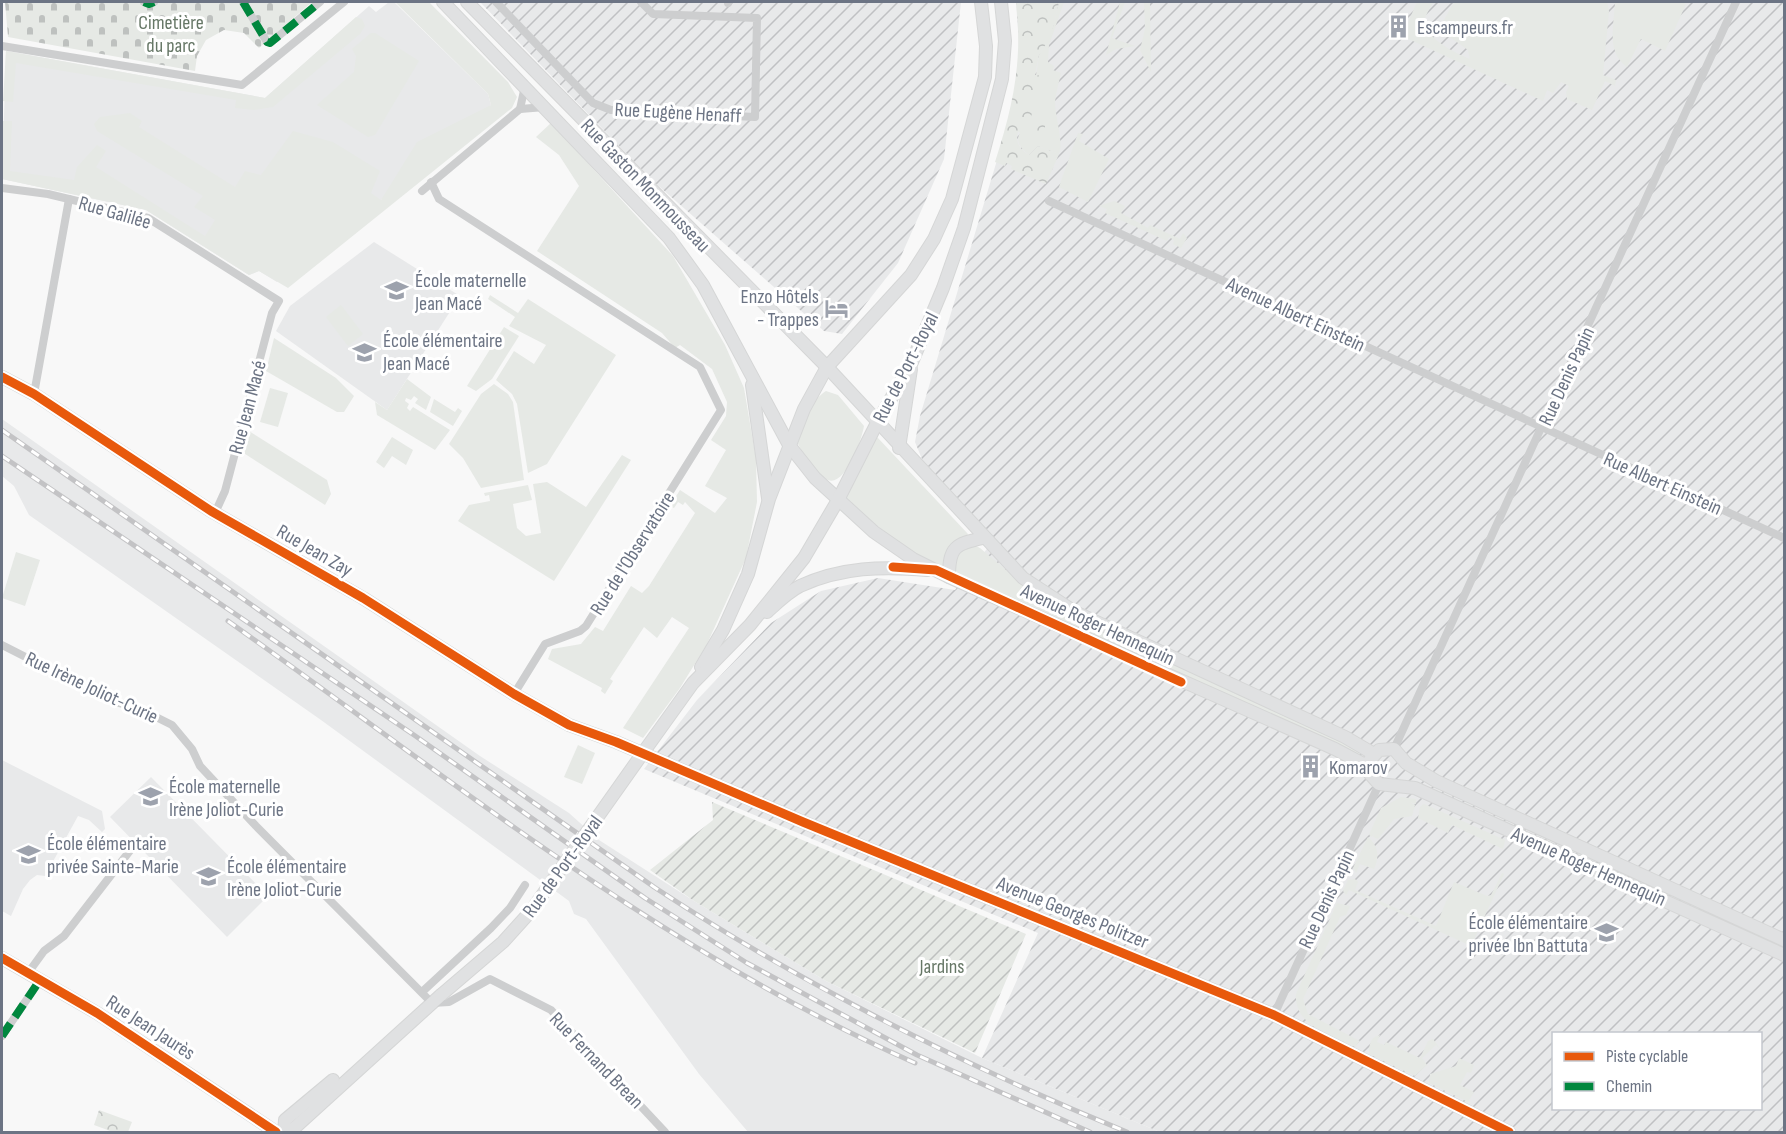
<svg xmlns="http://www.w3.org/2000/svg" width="1786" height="1134" font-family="'Sofia Sans Condensed',sans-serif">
<defs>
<pattern id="industrial-furrows" width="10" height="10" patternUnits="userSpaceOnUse" patternTransform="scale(1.5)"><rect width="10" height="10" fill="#e8e9ea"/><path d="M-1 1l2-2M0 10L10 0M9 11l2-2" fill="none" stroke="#c0c1c3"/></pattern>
<pattern id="forest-crowns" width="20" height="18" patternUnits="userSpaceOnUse" patternTransform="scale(1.5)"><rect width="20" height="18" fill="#e6e9e5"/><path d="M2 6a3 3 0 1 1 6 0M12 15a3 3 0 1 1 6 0" fill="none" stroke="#bec1bf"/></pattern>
<pattern id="cemetery-stones" width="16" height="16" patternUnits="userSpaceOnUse" patternTransform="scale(1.5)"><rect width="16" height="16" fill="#e6e9e5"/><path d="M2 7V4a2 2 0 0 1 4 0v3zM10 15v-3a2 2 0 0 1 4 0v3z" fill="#bec1bf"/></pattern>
<pattern id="garden-furrows" width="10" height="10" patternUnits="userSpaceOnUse" patternTransform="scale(1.5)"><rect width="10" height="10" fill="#e6e9e5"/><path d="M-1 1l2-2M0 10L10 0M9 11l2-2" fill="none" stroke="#bec1bf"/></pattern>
</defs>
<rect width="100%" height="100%" fill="#f8f8f8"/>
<g fill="#e8e9ea">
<polygon points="389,2 394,2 488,94 491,105 381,200 277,282 259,271 249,275 146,210 2,179 6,51 265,98 369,6 376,12"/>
<polygon points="374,242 460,296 387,410 276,331 290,306"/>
<polygon points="2,419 480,756 569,813 599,840 694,901 826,981 982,1058 1160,1132 748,1132 699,1074 586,919 574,914 569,901 321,720 29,515 14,486 2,476"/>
<polygon points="2,760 102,811 105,829 102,832 89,820 78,816 45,876 37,875 30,880 23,889 11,916 2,911"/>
<polygon points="151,777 268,896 227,937 110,817"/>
</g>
<g fill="url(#industrial-furrows)" fill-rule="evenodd">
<polygon points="480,2 961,2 944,159 898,263 842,334 824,331 653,181"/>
<path d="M1016 2H1784V1132H1160L982 1058 1038 933 644 769 697 700 771 623 821 591 878 578 955 590 993 541 924 464 915 442 920 416 1010 117 1020 59ZM1554 1034H1760V1108H1554Z"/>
</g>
<g fill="#e6e9e5">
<polygon points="395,2 429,2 508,82 517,97 512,108 288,288 259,271 249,275 146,210 2,179 3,121 12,121 10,171 74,180 77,167 97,145 106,151 96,167 205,236 215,220 194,207 203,196 97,131 94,124 100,117 130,113 142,121 139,127 235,187 245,171 261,175 293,131 333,142 380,171 371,193 381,200 417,142 491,105 488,94"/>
<path d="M1059 2H1064L1049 45 1048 62 1054 66 1053 70 1061 73C1059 82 1056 92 1055 102 1055 116 1064 143 1059 154L1038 146 1029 155C1014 143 1015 135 1029 123L1039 55 1051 35Z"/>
<polygon points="1120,2 1125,2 1112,38 1135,46 1116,49 1106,55"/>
<polygon points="1144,2 1150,2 1151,72 1140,50 1145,29"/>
<path d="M1417 2H1433C1431 7 1426 14 1425 19 1423 38 1456 53 1470 59L1468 50 1444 33 1440 27 1454 2H1607L1609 11 1603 75 1616 80 1615 86 1605 81 1592 110 1567 99 1566 92 1569 86 1561 82 1553 93 1547 90 1543 101 1402 36Z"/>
<path d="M1615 2H1681L1686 4 1665 51 1641 39 1627 67C1606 52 1614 25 1615 2Z"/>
<polygon points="356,17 362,19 365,26 360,34 273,107 254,110 235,108 236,100 16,63 13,102 3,101 6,51 265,98"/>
<polygon points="371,33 375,33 419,61 375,135 368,137 317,105 354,72 356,56 352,49"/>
<polygon points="551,123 673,256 725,345 744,388 756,459 757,502 746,558 707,644 680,688 643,738 623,728 689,628 672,617 657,638 644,627 610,679 613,681 605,694 601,691 602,688 548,659 552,649 581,644 595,627 603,631 631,586 642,593 649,586 695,513 685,502 683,505 678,502 674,508 670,506 680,490 715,513 727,498 705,486 726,450 711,440 726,416 727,402 712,369 680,345 675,348 662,333 537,251 579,186 559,155 536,137"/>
<polygon points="1078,133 1083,134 1079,141 1109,159 1088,202 1059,187"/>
<polygon points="1114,201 1125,206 1121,213 1148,228 1150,225 1180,239 1183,233 1187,238 1181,248 1173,244 1174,240 1169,237 1167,241 1105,213 1107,209 1099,206"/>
<polygon points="490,295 518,313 528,299 616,355 547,464 528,473 517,404 512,394 496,380 514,351 534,364 546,345 509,326 515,317 488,299"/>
<polygon points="341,305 363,334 348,346 326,317"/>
<polygon points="504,327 519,336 492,379 476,391 467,386"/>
<polygon points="274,338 336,378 354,396 344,412 337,412 266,371"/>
<polygon points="407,379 431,397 426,410 415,403 418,399 414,396 411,400 406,398 405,401 409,404 407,408 410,411 413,407 450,430 435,450 377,415 375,402 387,410"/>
<polygon points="494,384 508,394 513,402 524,480 481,488 463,458 449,444 481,394"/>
<polygon points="270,388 288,393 278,427 260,422"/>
<path d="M826 391 838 395 864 426C862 439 845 487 828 480 815 475 804 455 798 444 799 426 810 401 826 391Z"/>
<polygon points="434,399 455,412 458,408 462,411 453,426 430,412"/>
<polygon points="249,431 327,480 331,494 325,505 242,452"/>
<polygon points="392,437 413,450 406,465 392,456 384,468 376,462"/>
<polygon points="877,437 968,534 944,569 903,546 844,500"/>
<polygon points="622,455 631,460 554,581 458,521 469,505 490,501 489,495 485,496 484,493 528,485 532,500 513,504 517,528 526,536 541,533 533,484 547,482 586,507"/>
<polygon points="972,544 980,548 1024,585 1076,620 1362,750 1356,758 959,576 955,569 958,550"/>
<polygon points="16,552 40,560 25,606 2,598"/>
<polygon points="578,745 595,753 582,784 564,777"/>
<polygon points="1401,797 1416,799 1416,804 1410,802 1415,805 1412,816 1394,819 1378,839 1373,837 1374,834 1372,837 1369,835 1381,808"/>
<polygon points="1424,804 1505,840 1503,849 1452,825 1448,833 1418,818 1420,807"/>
<path d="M1368 837C1378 845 1380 857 1374 869L1360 864 1356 873 1353 868Z"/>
<polygon points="1502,873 1504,874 1471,946 1349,890 1346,895 1343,891 1348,880 1355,879 1358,882 1355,890 1436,926 1454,882 1487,896 1491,895"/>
<path d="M1337 903 1350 906 1346 915 1340 917 1303 999 1308 1014 1360 1041 1355 1047C1331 1035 1294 1026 1296 994Z"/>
<path d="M1380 1035 1377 1042 1384 1045 1386 1042 1420 1058 1428 1041 1433 1039 1441 1050 1436 1045 1422 1058 1427 1065 1415 1076 1369 1054C1369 1045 1370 1037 1380 1035Z"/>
<polygon points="1459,1058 1474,1065 1471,1073 1467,1072 1460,1085 1474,1092 1468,1102 1429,1083 1430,1074 1456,1066"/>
</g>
<g fill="url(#forest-crowns)">
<path d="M1016 2H1059L1051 36 1039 55 1035 75 1045 76 1050 86 1039 94 1029 122 1045 124V130L1032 135 1018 132C1015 143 1020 149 1029 155L1038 146 1059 154 1046 184 1011 169 1012 166 1006 163 1005 166 995 162C1013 106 1023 61 1016 2Z"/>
<polygon points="99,1110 132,1122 128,1132 113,1132 94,1125"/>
</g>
<polygon fill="url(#cemetery-stones)" points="5,2 312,2 259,48 244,33 224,30 206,40 197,56 195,71 8,37"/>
<polygon fill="url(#garden-furrows)" points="712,802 1026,934 975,1053 826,981 694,901 650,870 713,820"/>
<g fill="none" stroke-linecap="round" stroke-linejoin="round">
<defs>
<g id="secondary">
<polyline points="443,2 669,238 703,285 789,445 815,478 874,532 913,559 949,577 1335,749 1369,767"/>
<polyline points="467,2 827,367 1023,578 1075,612 1345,737 1374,754"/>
<polyline points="2,377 34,394 211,511 363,598 514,694 569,725 616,742 803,822 1274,1015 1509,1132"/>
<polyline points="752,385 768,498"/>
<polyline points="899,448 911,369"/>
<path d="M949 577C949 547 955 544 983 538"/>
<path d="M767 612C777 603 788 592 800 586 841 567 883 566 927 570"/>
<polyline points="701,667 723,630 748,574 769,499 804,409 827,367 911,275 934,239 952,199 985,77 986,46 981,2"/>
<polyline points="645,750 693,683 750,625 804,558 838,500 877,423 912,362 943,288 964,228 1002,79 1005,41 1001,2"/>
<polyline points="1784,940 1436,781 1406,763 1394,749 1379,750 1370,760 1370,774 1379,784 1415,788 1784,955"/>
<polyline points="2,958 97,1013 276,1132"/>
<polyline points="284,1132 285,1120 333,1080"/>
<polyline points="290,1132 441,995"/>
</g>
</defs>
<use href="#secondary" stroke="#d5d6d6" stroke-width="14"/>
<g stroke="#cdcecf" stroke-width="8">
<polyline points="144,2 149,4 154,2"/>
<polyline points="243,2 267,42 270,43 320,2"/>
<polyline points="496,2 593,103 611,110 755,117 757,18 653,14 641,2"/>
<polyline points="728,3 728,2"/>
<polyline points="2,46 242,85 344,2"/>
<polyline points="520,109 525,86"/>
<polyline points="431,182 439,199 700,367 721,410 586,626 580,631 545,644 514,694"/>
<polyline points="2,188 48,194 148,218 279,301 272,313 225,491 215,513"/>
<polyline points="422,191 520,109 545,107"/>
<polyline points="1049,201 1784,538"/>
<polyline points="34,394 69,199"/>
<polyline points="2,645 114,702 134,706 172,725 192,749 200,766 256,826 432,1003 449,1002 490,979 551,1010 665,1132"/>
<polyline points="1394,749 1736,2"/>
<polyline points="28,973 44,951 64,936 132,848"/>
<polyline points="422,992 491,928 510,908 525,885"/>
<polyline points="1274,1015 1379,784"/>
<polyline points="2,1036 40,980"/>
</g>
<use href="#secondary" stroke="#e0e1e2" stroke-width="12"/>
<defs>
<g id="rail">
<path d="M2 430 654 887C804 986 961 1064 1127 1132"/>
<polyline points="2,456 414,735 645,898 747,963 917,1055 1090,1132"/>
<path d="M228 621C451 779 662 951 915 1063"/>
</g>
</defs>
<use href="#rail" stroke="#c3c3c5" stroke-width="5"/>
<use href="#rail" stroke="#fff" stroke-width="3" stroke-dasharray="9" stroke-linecap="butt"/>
<defs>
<polyline id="secondary-bridge" points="441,995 503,942 531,911 645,750"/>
</defs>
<use href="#secondary-bridge" stroke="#d5d6d6" stroke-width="14" stroke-linecap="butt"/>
<use href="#secondary-bridge" stroke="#e0e1e2" stroke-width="12"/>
<g stroke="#00873e" stroke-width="8" stroke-dasharray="15 8" stroke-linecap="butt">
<polyline points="144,2 149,4 154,2"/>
<polyline points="243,2 267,42 270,43 320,2"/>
<polyline points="2,1036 40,980"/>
</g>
<defs>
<g id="cycleway">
<polyline points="2,377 34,394 211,511 363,598 514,694 569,725 616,742 803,822 1274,1015 1509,1132"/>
<polyline points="893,567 936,570 1181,682"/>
<polyline points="2,958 97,1013 276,1132"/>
</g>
</defs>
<use href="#cycleway" stroke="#fff" stroke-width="13"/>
<use href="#cycleway" stroke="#e8590c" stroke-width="9"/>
</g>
<defs>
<symbol id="building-bare" viewBox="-9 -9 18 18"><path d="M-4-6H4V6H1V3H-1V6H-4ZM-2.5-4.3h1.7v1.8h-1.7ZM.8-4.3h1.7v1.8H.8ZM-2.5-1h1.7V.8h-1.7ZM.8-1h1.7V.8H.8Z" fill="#9da2ad" stroke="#fff" stroke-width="2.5" paint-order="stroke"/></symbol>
<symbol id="school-bare" viewBox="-9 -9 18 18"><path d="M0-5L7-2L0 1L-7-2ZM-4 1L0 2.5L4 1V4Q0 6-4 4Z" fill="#9da2ad" stroke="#fff" stroke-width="2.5" paint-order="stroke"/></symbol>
<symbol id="hotel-bare" viewBox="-9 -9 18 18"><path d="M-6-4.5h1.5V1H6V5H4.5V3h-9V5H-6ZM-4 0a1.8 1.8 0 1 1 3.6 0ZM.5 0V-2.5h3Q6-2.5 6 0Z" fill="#9da2ad" stroke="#fff" stroke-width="2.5" paint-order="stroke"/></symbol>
</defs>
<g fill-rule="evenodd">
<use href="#building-bare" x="1382" y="10" width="33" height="33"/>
<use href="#school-bare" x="380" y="274" width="33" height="33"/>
<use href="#hotel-bare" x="820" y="292" width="33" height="33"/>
<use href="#school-bare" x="348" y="336" width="33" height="33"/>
<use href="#building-bare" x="1294" y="750" width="33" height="33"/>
<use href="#school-bare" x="134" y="780" width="33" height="33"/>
<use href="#school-bare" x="12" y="838" width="33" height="33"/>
<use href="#school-bare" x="192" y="860" width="33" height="33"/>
<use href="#school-bare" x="1590" y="916" width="33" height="33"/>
</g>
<g text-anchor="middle" stroke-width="6" stroke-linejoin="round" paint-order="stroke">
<g font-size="20" fill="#676" stroke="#fff">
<text x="171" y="29">Cimetière<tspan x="171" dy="23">du parc</tspan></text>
<text x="942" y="973">Jardins</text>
</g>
<g font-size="20" fill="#6c7484" stroke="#fff" text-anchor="start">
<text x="1417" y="34">Escampeurs.fr</text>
<text x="415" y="287">École maternelle<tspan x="415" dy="23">Jean Macé</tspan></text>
<text x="819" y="303" text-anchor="end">Enzo Hôtels<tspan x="819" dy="23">- Trappes</tspan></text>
<text x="383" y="347">École élémentaire<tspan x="383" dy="23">Jean Macé</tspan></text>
<text x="1329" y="774">Komarov</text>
<text x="169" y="793">École maternelle<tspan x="169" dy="23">Irène Joliot-Curie</tspan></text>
<text x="47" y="850">École élémentaire<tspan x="47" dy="23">privée Sainte-Marie</tspan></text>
<text x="227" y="873">École élémentaire<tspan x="227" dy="23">Irène Joliot-Curie</tspan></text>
<text x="1588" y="929" text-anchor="end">École élémentaire<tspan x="1588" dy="23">privée Ibn Battuta</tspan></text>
</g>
<g font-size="20" fill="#6c7484" stroke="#fff">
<text transform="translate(678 112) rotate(3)" y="7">Rue Eugène Henaff</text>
<text transform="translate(646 185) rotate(46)" y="7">Rue Gaston Monmousseau</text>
<text transform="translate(115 212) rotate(16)" y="7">Rue Galilée</text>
<text transform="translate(1296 314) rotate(25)" y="7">Avenue Albert Einstein</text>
<text transform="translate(905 367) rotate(-63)" y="7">Rue de Port-Royal</text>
<text transform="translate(1566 376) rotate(-65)" y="7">Rue Denis Papin</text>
<text transform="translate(247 407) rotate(-75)" y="7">Rue Jean Macé</text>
<text transform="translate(1663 483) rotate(24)" y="7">Rue Albert Einstein</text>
<text transform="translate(315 550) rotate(30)" y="7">Rue Jean Zay</text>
<text transform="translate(632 553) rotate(-58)" y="7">Rue de l'Observatoire</text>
<text transform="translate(1098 624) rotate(25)" y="7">Avenue Roger Hennequin</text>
<text transform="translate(92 687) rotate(25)" y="7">Rue Irène Joliot-Curie</text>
<text transform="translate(562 866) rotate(-54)" y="7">Rue de Port-Royal</text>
<text transform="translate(1589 866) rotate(24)" y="7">Avenue Roger Hennequin</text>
<text transform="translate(1326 899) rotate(-65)" y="7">Rue Denis Papin</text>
<text transform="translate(1073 912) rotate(22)" y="7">Avenue Georges Politzer</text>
<text transform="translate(151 1027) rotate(33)" y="7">Rue Jean Jaurès</text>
<text transform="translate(597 1060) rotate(46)" y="7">Rue Fernand Brean</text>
</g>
</g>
<rect width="1786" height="1134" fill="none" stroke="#6c7484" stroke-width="6"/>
<rect x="1552" y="1032" width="210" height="78" fill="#ffffff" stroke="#c4c7ce" stroke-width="1.5"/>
<rect x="1564" y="1052" width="30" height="9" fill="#e8590c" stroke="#c4c7ce" stroke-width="1.5"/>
<text x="1606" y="1062" font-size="18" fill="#6c7484">Piste cyclable</text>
<rect x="1564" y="1082" width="30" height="9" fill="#00873e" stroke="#c4c7ce" stroke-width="1.5"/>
<text x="1606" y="1092" font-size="18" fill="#6c7484">Chemin</text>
</svg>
